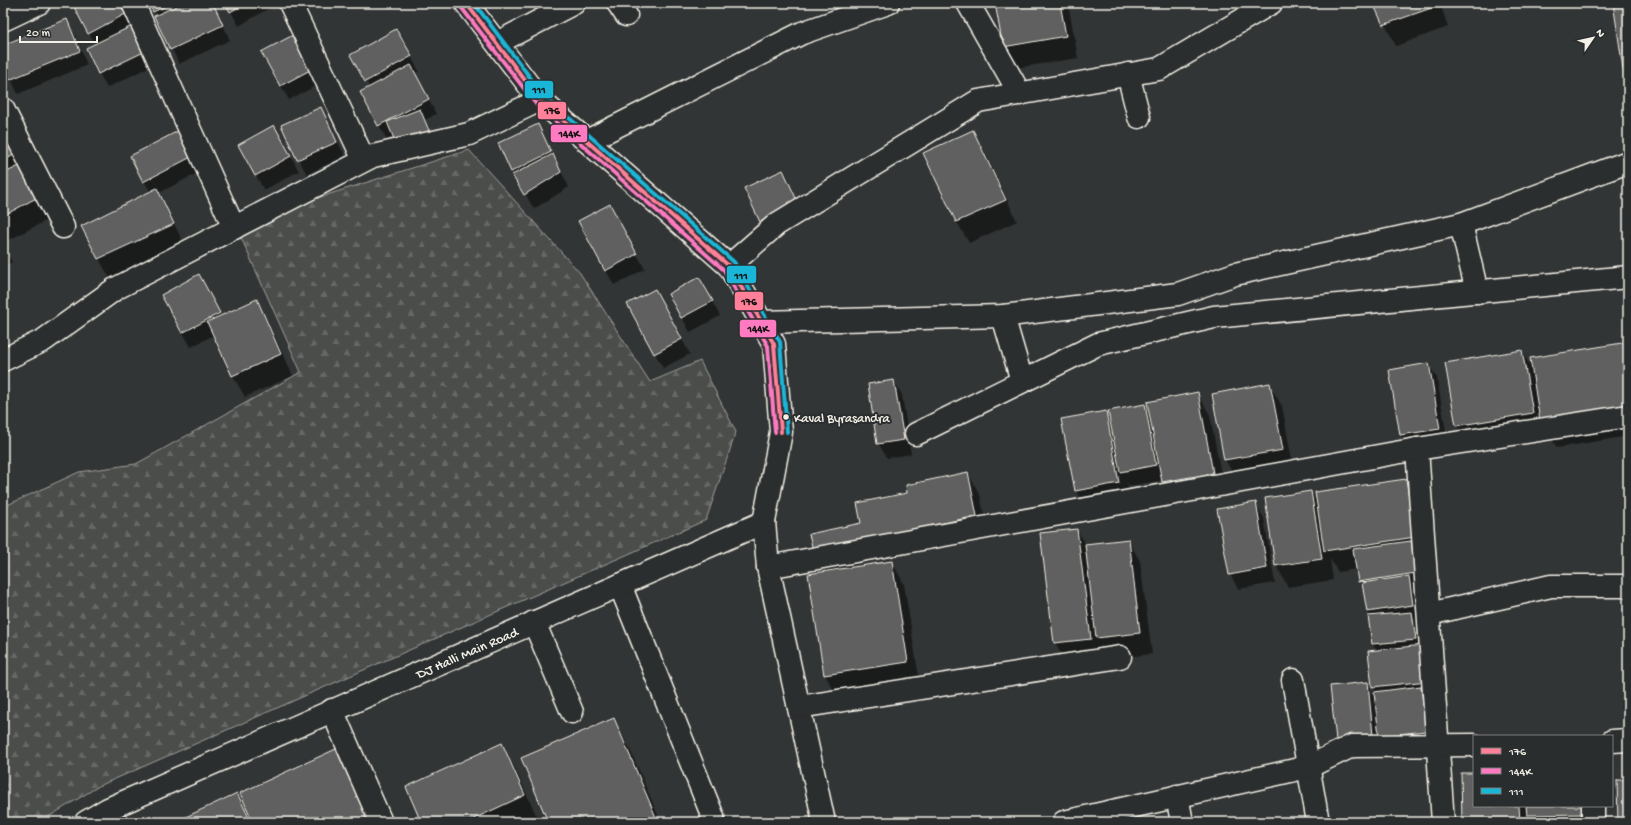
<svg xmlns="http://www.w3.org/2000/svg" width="1631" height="825" font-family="'Gochi Hand',sans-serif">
<defs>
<pattern id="forest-firs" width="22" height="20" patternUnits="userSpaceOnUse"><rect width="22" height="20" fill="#4b4d4c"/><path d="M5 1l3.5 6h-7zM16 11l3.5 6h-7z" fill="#666766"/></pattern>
</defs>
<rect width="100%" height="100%" fill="#323535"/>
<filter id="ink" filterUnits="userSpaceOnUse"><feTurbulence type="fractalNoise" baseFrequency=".025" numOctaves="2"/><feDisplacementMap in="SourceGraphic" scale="8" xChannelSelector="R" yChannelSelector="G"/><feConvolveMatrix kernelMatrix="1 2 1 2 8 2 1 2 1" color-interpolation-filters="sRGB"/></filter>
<g filter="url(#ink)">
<polygon fill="url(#forest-firs)" stroke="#a09f9a" points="469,150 580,273 650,382 700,361 736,432 706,520 99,786 40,822 3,822 3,507 79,472 136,464 301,372 235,224"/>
<g fill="#0007">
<polygon points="80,3 126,3 157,63 107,88 99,73 96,45 89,33"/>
<polygon points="150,3 213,3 230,40 179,64"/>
<polygon points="226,3 278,3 239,26"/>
<polygon points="370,3 383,3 373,8"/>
<polygon points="996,3 1068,3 1078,58 1016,68 1004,47"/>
<polygon points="1374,3 1440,3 1448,27 1396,46"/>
<polygon points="67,21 75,35 87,65 18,94 3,62 3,46"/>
<polygon points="396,30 419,71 415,74 436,114 425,120 437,147 407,160 394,136 387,140 361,93 370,88 351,55"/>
<polygon points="297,34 323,82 289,100 262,52"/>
<polygon points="321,108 345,156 307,174 298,159"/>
<polygon points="3,120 49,219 3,243"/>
<polygon points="537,125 569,187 534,209 512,171"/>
<polygon points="274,126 299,171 264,190 239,146"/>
<polygon points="972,131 985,152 1017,221 969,243 957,222 925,153"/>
<polygon points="180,132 201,171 159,193 185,246 111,280 99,259 151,193 131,157"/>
<polygon points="782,171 806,219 769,236 745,188"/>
<polygon points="610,205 645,269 614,285 579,222"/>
<polygon points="3,247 12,262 3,267"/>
<polygon points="207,290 221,317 256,301 268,322 293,376 245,397 233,376 214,335 191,347 162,295"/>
<polygon points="707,292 720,316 690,332 669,294"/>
<polygon points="628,305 663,305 690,354 663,368"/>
<polygon points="1628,343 1628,436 1557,448 1543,424 1469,447 1457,426 1522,351 1532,369"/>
<polygon points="1428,364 1437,378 1448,443 1409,449 1401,435 1390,370"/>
<polygon points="894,381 902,395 911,454 887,458 878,443"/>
<polygon points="1269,384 1282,406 1294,471 1238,481 1225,460 1213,394"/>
<polygon points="1197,393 1210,415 1225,495 1176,503 1163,480 1129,486 1127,482 1131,504 1088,512 1076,491 1063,420 1105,412 1111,422 1144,405 1150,415"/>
<polygon points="968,473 980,495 989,538 839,568 839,570 892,562 904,584 920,684 837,696 825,675 809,575 826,572 814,550 862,524 909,493"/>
<polygon points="1406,480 1418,501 1424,587 1415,589 1421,620 1416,620 1420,627 1434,746 1345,754 1337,739 1367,683 1376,699 1376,692 1373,687 1376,651 1373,644 1371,617 1368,612 1365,590 1359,581 1357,569 1338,572 1330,559 1333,580 1288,587 1276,565 1311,492 1318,504"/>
<polygon points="1255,503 1264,518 1275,583 1238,589 1230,574"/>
<polygon points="1077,530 1086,545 1128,540 1140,561 1152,654 1110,659 1101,644 1103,660 1067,665 1055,643 1041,534"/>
<polygon points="613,720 629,747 661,822 549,822"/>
<polygon points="501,745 514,766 537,817 526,822 423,822"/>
<polygon points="336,751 352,778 372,822 178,822 237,794 251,819"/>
<polygon points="1474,774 1474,806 1589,806 1590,822 1532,822 1531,820 1531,822 1463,822"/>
</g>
<g fill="#5f605f" stroke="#f4f1e8">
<polygon points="77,3 126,3 131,11 88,34 73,5"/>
<polygon points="149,3 173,3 153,12"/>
<polygon points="183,3 213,3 223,25 170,50 154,16"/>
<polygon points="225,3 246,3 230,12"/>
<polygon points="995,3 1060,3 1066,36 1003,47"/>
<polygon points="1373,3 1436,3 1437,6 1383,25"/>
<polygon points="1613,3 1628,3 1628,101"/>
<polygon points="67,19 80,51 9,80 3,65 3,45"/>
<polygon points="138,23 150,49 98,74 86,48"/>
<polygon points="396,29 412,56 365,82 350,55"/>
<polygon points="297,33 316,67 280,86 261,52"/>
<polygon points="411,65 429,99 378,126 360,92"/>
<polygon points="321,107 337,142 297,160 281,125"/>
<polygon points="420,109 430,133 397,146 387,122"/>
<polygon points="538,124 551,152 511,172 498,143"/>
<polygon points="3,125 19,152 3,161"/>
<polygon points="274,125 291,156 255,176 238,145"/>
<polygon points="180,130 193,156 143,182 130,156"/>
<polygon points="973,130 1006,200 956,222 923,153"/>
<polygon points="553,154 561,172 524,195 512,175"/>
<polygon points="21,165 38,197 3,216 3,174"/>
<polygon points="783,170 799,205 760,222 744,188"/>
<polygon points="157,188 174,224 98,259 81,226"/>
<polygon points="610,204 637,254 605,271 578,221"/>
<polygon points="199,274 220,313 182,333 161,295"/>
<polygon points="699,277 713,301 681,318 668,294"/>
<polygon points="655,289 682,339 654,354 627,304"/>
<polygon points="257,299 281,354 232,376 207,322"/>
<polygon points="1628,342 1628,406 1540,421 1530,358"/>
<polygon points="1522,350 1533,413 1456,426 1445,363"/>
<polygon points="1429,363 1440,429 1400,435 1389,370"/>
<polygon points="894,380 904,440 877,444 868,384"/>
<polygon points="1270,383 1283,450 1224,460 1212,394"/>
<polygon points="1198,392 1213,473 1162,482 1147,402"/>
<polygon points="1145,404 1156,465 1120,472 1108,411"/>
<polygon points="1106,411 1119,483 1075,491 1061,419"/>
<polygon points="968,472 977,516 813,550 809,534 861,523 857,503 907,493 906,485"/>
<polygon points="1406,479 1415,537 1324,551 1315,492"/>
<polygon points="1311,491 1322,559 1275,566 1265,498"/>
<polygon points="1256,502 1267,568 1229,575 1217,509"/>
<polygon points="1077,529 1091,639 1054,643 1040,533"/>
<polygon points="1129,539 1140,633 1096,638 1085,544"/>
<polygon points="1411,541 1416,573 1358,582 1353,549"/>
<polygon points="892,561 908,662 824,675 808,574"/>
<polygon points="1409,576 1413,605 1367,612 1362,583"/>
<polygon points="1412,612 1416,640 1372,644 1368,616"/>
<polygon points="1423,645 1427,681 1372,687 1368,651"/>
<polygon points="1368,682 1373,736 1336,740 1330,686"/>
<polygon points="1421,686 1426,731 1379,736 1374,692"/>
<polygon points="614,718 658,822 548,822 521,758"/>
<polygon points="502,743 525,795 467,822 421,822 406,787"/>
<polygon points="336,749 369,822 253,822 240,793"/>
<polygon points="1461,773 1474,773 1474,806 1519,806 1520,822 1462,822"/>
<polygon points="1617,780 1628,780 1628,822 1618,822"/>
<polygon points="237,793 251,822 175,822"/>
<polygon points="1526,806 1582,806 1582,814 1527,815"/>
</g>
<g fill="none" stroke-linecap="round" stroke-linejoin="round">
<defs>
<g id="street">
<polyline points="133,3 234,228"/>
<polyline points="290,3 364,160"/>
<polyline points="618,3 626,15"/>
<polyline points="968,3 1020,94"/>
<polyline points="3,20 39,3"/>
<polyline points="497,43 574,3"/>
<polyline points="1128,74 1139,117"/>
<polyline points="3,109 63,227"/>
<polyline points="587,141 802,33 888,3"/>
<polyline points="1461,224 1477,292"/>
<polyline points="729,266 777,224 978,101 1159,69 1271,3"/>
<polyline points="1003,316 1022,381"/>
<polyline points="760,322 1003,316 1178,294 1235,274 1461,224 1628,162"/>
<polyline points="3,360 44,340 115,289 373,156 469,134 540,100"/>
<polyline points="916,434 1098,344 1214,317 1628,277"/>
<polyline points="1417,449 1443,822"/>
<polyline points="764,522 768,567 824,822"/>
<polyline points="768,567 1417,449 1628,416"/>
<polyline points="620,585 713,817"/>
<polyline points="1429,614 1551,586 1628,586"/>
<polyline points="534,622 572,712"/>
<polyline points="1293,680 1318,822"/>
<polyline points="799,707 1120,657"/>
<polyline points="332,710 381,822"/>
<polyline points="1612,741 1628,740"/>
<polyline points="1177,796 1182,822"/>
<polyline points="1593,806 1593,822"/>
<polyline points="1064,822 1308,767 1352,746 1474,745"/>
</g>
<g id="secondary">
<path id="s1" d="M86 822 108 809 764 522 781 432 774 344 729 266 540 100 466 3"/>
</g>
</defs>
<use href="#street" stroke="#f4f1e8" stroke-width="25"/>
<use href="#secondary" stroke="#f4f1e8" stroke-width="25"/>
<use href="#street" stroke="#2a2d2e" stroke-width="22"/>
<use href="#secondary" stroke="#2a2d2e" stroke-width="22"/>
<defs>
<polyline id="bus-1" points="466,3 540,100 729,266 774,344 781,432"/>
<polyline id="bus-2" points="461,7 536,104 724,270 768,346 775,432"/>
<polyline id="bus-3" points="474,3 544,96 734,262 780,342 787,432"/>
</defs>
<use href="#bus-1" stroke="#2a2d2e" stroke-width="7"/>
<use href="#bus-2" stroke="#2a2d2e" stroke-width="7"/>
<use href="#bus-3" stroke="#2a2d2e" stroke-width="7"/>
<use href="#bus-1" stroke="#ff8098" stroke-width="4"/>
<use href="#bus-2" stroke="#fe7ac1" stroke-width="4"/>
<use href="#bus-3" stroke="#1ab6d8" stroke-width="4"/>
</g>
</g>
<circle fill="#f4f1e8" stroke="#2a2d2e" stroke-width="1.5" cx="786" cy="417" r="3.5"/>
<g text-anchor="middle" stroke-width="4" stroke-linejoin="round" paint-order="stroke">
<g font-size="13" fill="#f4f1e8" stroke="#2a2d2e" text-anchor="start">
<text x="794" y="422">Kaval Byrasandra</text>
</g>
<g font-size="14" fill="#f4f1e8" stroke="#2a2d2e">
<text dy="5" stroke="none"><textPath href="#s1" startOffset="417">DJ Halli Main Road</textPath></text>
</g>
</g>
<g stroke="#2a2d2e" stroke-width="1.5">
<rect x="524" y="80" width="30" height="19" rx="4" fill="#1ab6d8"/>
<rect x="537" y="101" width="30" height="19" rx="4" fill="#ff8098"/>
<rect x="550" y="124" width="38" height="19" rx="4" fill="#fe7ac1"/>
<rect x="726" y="265" width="31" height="19" rx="4" fill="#1ab6d8"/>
<rect x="734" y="291" width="30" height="20" rx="4" fill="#ff8098"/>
<rect x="739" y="319" width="38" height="19" rx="4" fill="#fe7ac1"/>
</g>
<g font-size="11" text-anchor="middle" font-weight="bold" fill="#111">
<text x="539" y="93">111</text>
<text x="552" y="114">176</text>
<text x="569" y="137">144K</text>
<text x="741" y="279">111</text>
<text x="749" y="305">176</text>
<text x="758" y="332">144K</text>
</g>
<rect width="1631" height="825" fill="none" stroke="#2a2d2e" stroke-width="16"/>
<rect x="8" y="8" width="1615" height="809" fill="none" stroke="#f4f1e8" stroke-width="1.5" filter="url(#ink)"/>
<rect x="1473" y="735" width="140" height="72" fill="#2a2d2e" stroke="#7b7b78"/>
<rect x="1481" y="748" width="20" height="6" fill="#ff8098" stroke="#7b7b78"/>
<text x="1509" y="755" font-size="12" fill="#f4f1e8">176</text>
<rect x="1481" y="768" width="20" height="6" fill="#fe7ac1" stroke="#7b7b78"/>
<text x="1509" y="775" font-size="12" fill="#f4f1e8">144K</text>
<rect x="1481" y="788" width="20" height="6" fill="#1ab6d8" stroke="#7b7b78"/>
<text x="1509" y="795" font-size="12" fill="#f4f1e8">111</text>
<g transform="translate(1593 38) rotate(56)" stroke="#2a2d2e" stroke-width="3" paint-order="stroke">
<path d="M0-3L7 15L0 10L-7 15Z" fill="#f4f1e8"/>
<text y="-6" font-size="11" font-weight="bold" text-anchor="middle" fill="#f4f1e8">N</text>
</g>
<path d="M20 36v6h77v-6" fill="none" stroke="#f4f1e8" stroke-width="2"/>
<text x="26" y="36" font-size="12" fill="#f4f1e8" stroke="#2a2d2e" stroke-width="3" paint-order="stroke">20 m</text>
</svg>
